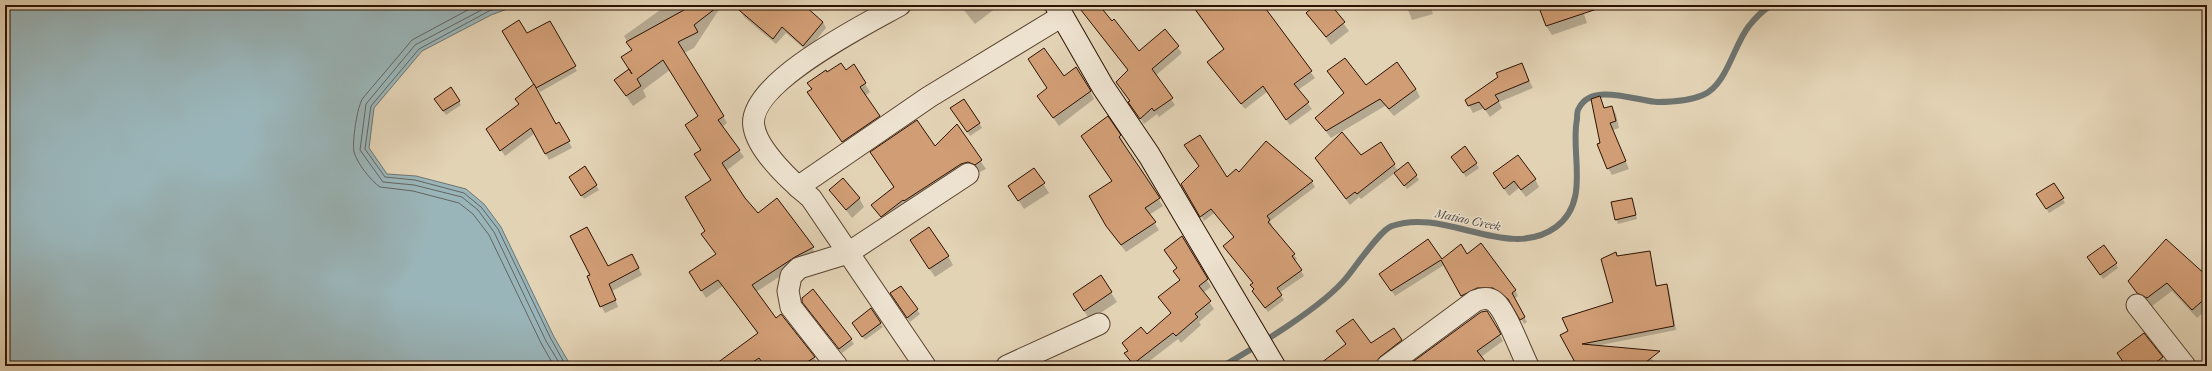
<svg xmlns="http://www.w3.org/2000/svg" width="2212" height="371" font-family="'IM FELL French Canon',serif">
<rect width="100%" height="100%" fill="#e3d3b5"/>
<filter id="stains"><feTurbulence type="fractalNoise" baseFrequency=".005" numOctaves="4"/><feColorMatrix values="0 0 0 0 .2 0 0 0 0 .09 0 0 0 0 .02 0 0 0 .5 -.17"/></filter>
<radialGradient id="worn" r=".72"><stop offset=".6" stop-color="#630" stop-opacity="0"/><stop offset="1" stop-color="#630" stop-opacity=".3"/></radialGradient>
<polygon fill="#9ab5b9" stroke="#6e7470" points="5,5 518,5 491,15 422,51 374,108 369,148 387,174 416,176 466,189 484,204 501,227 554,337 571,366 5,366"/>
<g fill="#0003">
<polygon points="667,5 722,5 694,48 684,53 670,70 643,90 646,97 633,106 615,80 630,69 633,51 624,36"/>
<polygon points="746,5 809,5 806,8 823,22 826,28 807,51 786,33 776,44 744,17 741,11"/>
<polygon points="960,5 1000,5 975,24"/>
<polygon points="1088,5 1098,5 1139,53 1165,31 1182,53 1155,76 1175,105 1159,117 1157,114 1144,124 1117,82 1129,71 1086,16 1082,10"/>
<polygon points="1191,5 1261,5 1315,78 1298,90 1312,109 1290,125 1267,92 1245,109 1212,68 1224,50"/>
<polygon points="1316,5 1330,5 1349,31 1331,45 1307,13"/>
<polygon points="1406,5 1430,5 1433,14 1412,20"/>
<polygon points="1540,5 1581,5 1587,23 1552,35 1546,26"/>
<polygon points="549,22 577,71 540,92 503,31 526,35"/>
<polygon points="1521,64 1533,88 1499,102 1502,108 1490,117 1484,108 1473,113 1466,100"/>
<polygon points="854,66 870,92 865,96 884,125 848,150 814,101 812,90 827,73 845,71"/>
<polygon points="1329,72 1365,86 1416,89 1420,97 1394,116 1385,106 1331,138 1316,118 1344,94"/>
<polygon points="1064,78 1090,91 1094,99 1059,126 1038,96"/>
<polygon points="1599,97 1605,109 1612,107 1616,114 1619,128 1613,130 1629,169 1612,175 1608,168"/>
<polygon points="516,99 555,125 559,123 572,148 549,160 534,134 505,156 491,135 519,105"/>
<polygon points="459,101 461,105 446,115 438,103"/>
<polygon points="954,112 979,123 982,128 970,136"/>
<polygon points="723,116 727,123 722,127 744,157 726,171 744,198 758,214 776,199 817,255 799,264 756,292 776,319 781,315 820,366 765,366 764,364 761,366 701,366 712,360 715,365 758,334 723,286 706,298 694,279 717,255 706,231 712,181 702,150 690,132"/>
<polygon points="957,126 986,169 980,172 973,170 886,224 872,205 894,188 876,160 935,148"/>
<polygon points="1120,136 1124,144 1123,145 1163,206 1149,215 1159,230 1126,252 1112,234 1090,196 1113,182 1086,144"/>
<polygon points="1266,143 1312,182 1315,187 1270,221 1272,226 1271,227 1294,255 1297,259 1295,261 1304,276 1279,293 1284,300 1268,312 1256,296 1252,285 1253,283 1224,246 1235,238 1214,213 1204,221 1182,184 1227,179 1239,173"/>
<polygon points="1465,148 1479,168 1466,177 1455,161"/>
<polygon points="1361,157 1394,164 1398,171 1416,175 1419,180 1407,189 1395,173 1361,199 1359,197 1350,205 1316,158"/>
<polygon points="585,168 599,190 584,199 570,177"/>
<polygon points="1034,169 1049,193 1024,209 1015,195"/>
<polygon points="1494,174 1535,179 1539,187 1526,197 1519,188 1509,196"/>
<polygon points="2054,184 2065,203 2049,213 2038,194"/>
<polygon points="830,190 859,198 864,207 852,218"/>
<polygon points="1631,199 1637,219 1618,224 1616,219"/>
<polygon points="1182,238 1211,287 1203,293 1214,309 1199,322 1201,325 1181,343 1178,339 1143,366 1134,366 1126,354 1128,352 1123,343 1146,335 1171,314 1160,297 1181,281 1175,272 1178,269 1165,251"/>
<polygon points="911,241 948,256 953,265 935,277"/>
<polygon points="1428,241 1442,260 1467,255 1515,290 1518,296 1514,299 1527,322 1524,324 1513,304 1497,293 1465,301 1444,265 1395,296 1384,280"/>
<polygon points="1649,252 1657,286 1667,285 1669,289 1676,330 1596,346 1646,351 1657,366 1578,366 1561,336 1614,303 1617,257"/>
<polygon points="635,261 642,275 612,291 618,307 605,313 601,306 607,267"/>
<polygon points="2091,261 2116,264 2118,268 2103,279"/>
<polygon points="2203,268 2207,272 2207,309 2197,318 2172,291 2152,306 2143,301 2129,281 2200,271"/>
<polygon points="1101,277 1117,302 1090,320 1079,303"/>
<polygon points="901,287 920,314 910,322 894,298"/>
<polygon points="813,290 854,344 842,353 806,306"/>
<polygon points="1486,312 1503,341 1481,357 1487,366 1409,366"/>
<polygon points="880,323 883,327 865,340 856,327"/>
<polygon points="1337,332 1371,344 1401,341 1405,347 1382,366 1319,366 1346,345"/>
<polygon points="2118,354 2162,358 2166,365 2126,366"/>
</g>
<g fill="none" stroke-linecap="round" stroke-linejoin="round">
<g stroke="#64645e" stroke-width="1">
<path d="M477 5 412 40 363 98C357 106 352 142 354 152 357 163 371 181 380 187L413 191 459 203 473 214 489 235 541 343 554 366"/>
<polyline points="491,5 415,45 366,104 360,150 383,182 414,185 462,197 478,210 494,232 546,341 561,366"/>
<polyline points="506,5 489,11 419,49 371,106 365,149 385,177 415,180 464,193 481,207 498,229 551,339 566,366"/>
</g>
<path stroke="#6e7470" stroke-width="6" d="M1223 366C1257 346 1323 307 1347 277 1356 266 1381 229 1392 226 1445 207 1508 262 1556 227 1591 201 1570 154 1577 119 1577 116 1577 110 1579 108 1592 82 1636 101 1658 102 1673 102 1689 101 1703 95 1727 85 1734 44 1749 26 1755 18 1764 10 1771 5"/>
</g>
<g fill="#d19d75" stroke="#2d1302">
<polygon points="693,5 720,5 694,25 698,32 678,42 724,116 718,120 740,150 722,163 745,198 758,213 777,198 814,247 795,257 752,285 776,318 781,314 815,357 801,366 765,366 759,358 747,366 713,366 758,333 718,280 701,291 689,272 716,254 701,234 705,231 685,197 711,180 694,154 701,150 685,125 698,116 663,60 637,79 641,86 626,96 614,80 629,69 632,74 621,57 632,50 626,42"/>
<polygon points="733,5 804,5 823,22 803,46 782,27 773,39"/>
<polygon points="1077,5 1099,5 1112,21 1114,19 1139,51 1165,29 1179,46 1152,69 1173,98 1154,111 1152,108 1140,119 1128,102 1130,101 1116,82 1128,70"/>
<polygon points="1192,5 1263,5 1312,71 1294,84 1309,102 1286,120 1263,86 1241,104 1207,62 1224,49"/>
<polygon points="1315,5 1331,5 1345,22 1326,37 1306,13"/>
<polygon points="1538,5 1600,5 1600,8 1546,26"/>
<polygon points="519,20 527,33 550,21 576,66 536,88 502,31"/>
<polygon points="1044,48 1064,76 1076,67 1091,91 1053,118 1037,96 1047,88 1028,59"/>
<polygon points="1345,58 1366,85 1397,62 1416,89 1389,109 1380,99 1326,131 1315,118 1344,93 1327,71"/>
<polygon points="841,63 846,70 854,64 866,83 860,87 880,116 842,142 807,92 812,89 807,83 826,70 827,72"/>
<polygon points="1522,63 1529,81 1495,95 1499,101 1485,110 1479,102 1468,106 1465,100 1498,77 1496,73"/>
<polygon points="534,84 556,124 559,122 570,141 545,154 531,128 500,151 486,129 519,104 515,99"/>
<polygon points="451,87 460,101 443,111 434,99"/>
<polygon points="1600,96 1604,108 1612,106 1616,121 1610,123 1626,161 1607,169 1597,144 1600,143 1591,99"/>
<polygon points="964,99 980,123 967,132 950,108"/>
<polygon points="1108,116 1121,135 1119,137 1160,198 1145,208 1156,222 1121,245 1106,226 1089,196 1112,181 1081,136"/>
<polygon points="917,120 935,146 957,124 982,160 975,165 968,162 961,164 904,201 903,200 881,217 871,205 894,187 870,152"/>
<polygon points="1342,132 1361,155 1381,142 1395,164 1357,194 1355,192 1346,199 1315,158"/>
<polygon points="1200,135 1227,177 1236,169 1239,172 1266,141 1313,181 1267,216 1270,220 1268,222 1295,254 1292,256 1302,270 1277,288 1282,295 1265,308 1252,291 1254,289 1250,285 1253,283 1223,246 1234,237 1211,209 1200,217 1181,184 1199,166 1184,145"/>
<polygon points="1465,146 1477,163 1463,173 1451,157"/>
<polygon points="1518,155 1536,179 1521,190 1514,181 1504,189 1493,173"/>
<polygon points="1408,162 1417,175 1404,186 1394,173"/>
<polygon points="585,166 597,185 581,196 569,177"/>
<polygon points="1034,168 1045,183 1018,201 1008,186"/>
<polygon points="843,178 860,198 846,210 829,190"/>
<polygon points="2054,183 2064,198 2046,209 2036,194"/>
<polygon points="1632,198 1636,215 1615,220 1611,202"/>
<polygon points="587,227 608,266 632,254 639,268 609,284 616,300 600,307 587,276 590,275 570,236"/>
<polygon points="929,227 949,256 929,269 910,240"/>
<polygon points="1182,236 1208,279 1199,286 1211,301 1195,314 1198,317 1176,336 1173,333 1133,364 1124,353 1128,351 1122,343 1141,327 1147,334 1171,313 1158,297 1180,280 1173,271 1177,268 1164,250"/>
<polygon points="1428,239 1442,259 1461,244 1467,254 1481,243 1516,290 1512,293 1525,317 1520,320 1508,299 1493,288 1477,288 1461,296 1441,260 1391,291 1379,274"/>
<polygon points="2166,239 2207,276 2207,297 2192,310 2167,283 2147,298 2137,293 2128,281"/>
<polygon points="2104,245 2117,263 2100,275 2087,257"/>
<polygon points="1650,251 1656,286 1667,284 1674,326 1582,344 1660,351 1641,366 1577,366 1560,335 1568,331 1562,318 1613,302 1601,259 1616,252 1617,256"/>
<polygon points="1101,275 1112,292 1084,311 1073,294"/>
<polygon points="901,286 918,309 907,318 890,293"/>
<polygon points="813,289 852,339 839,349 802,302 802,298"/>
<polygon points="871,308 881,323 862,337 852,323"/>
<polygon points="1487,311 1501,334 1477,351 1489,366 1407,366 1481,312"/>
<polygon points="1353,319 1371,343 1394,328 1402,340 1380,357 1375,366 1317,366 1346,344 1336,331"/>
<polygon points="2144,333 2163,357 2151,366 2126,366 2117,353"/>
</g>
<g fill="none" stroke-linecap="round" stroke-linejoin="round">
<defs>
<g id="street">
<path d="M900 5C866 24 745 84 754 127 758 151 793 183 811 198L925 366"/>
<polyline points="798,187 929,97 1062,16"/>
<polyline points="2137,305 2185,366"/>
<polyline points="837,366 791,307 788,291 791,276 799,268 848,253 968,174"/>
<polyline points="1007,366 1099,324"/>
<path d="M1387 366 1475 301C1482 298 1489 297 1495 302 1506 311 1521 352 1528 366"/>
</g>
<polyline id="secondary" points="1056,5 1103,87 1149,155 1274,366"/>
</defs>
<use href="#street" stroke="#5a432f" stroke-width="23"/>
<use href="#secondary" stroke="#2d1302" stroke-width="24"/>
<use href="#street" stroke="#ede2cf" stroke-width="21"/>
<use href="#secondary" stroke="#ede2cf" stroke-width="22"/>
</g>
<g text-anchor="middle" stroke-width="3" stroke-linejoin="round" paint-order="stroke">
<g font-size="12" font-style="italic" fill="#534c42" stroke="#ede2cf">
<text transform="translate(1468 220) rotate(12)" y="4">Matiao Creek</text>
</g>
</g>
<rect width="2212" height="371" fill="none" stroke="#e3d3b5" stroke-width="20"/>
<rect x="6" y="6" width="2200" height="359" fill="none" stroke="#2d1302" stroke-width="2"/>
<rect x="10" y="10" width="2192" height="351" fill="none" stroke="#2d1302"/>
<rect width="100%" height="100%" filter="url(#stains)"/>
<rect width="100%" height="100%" fill="url(#worn)"/>
</svg>
